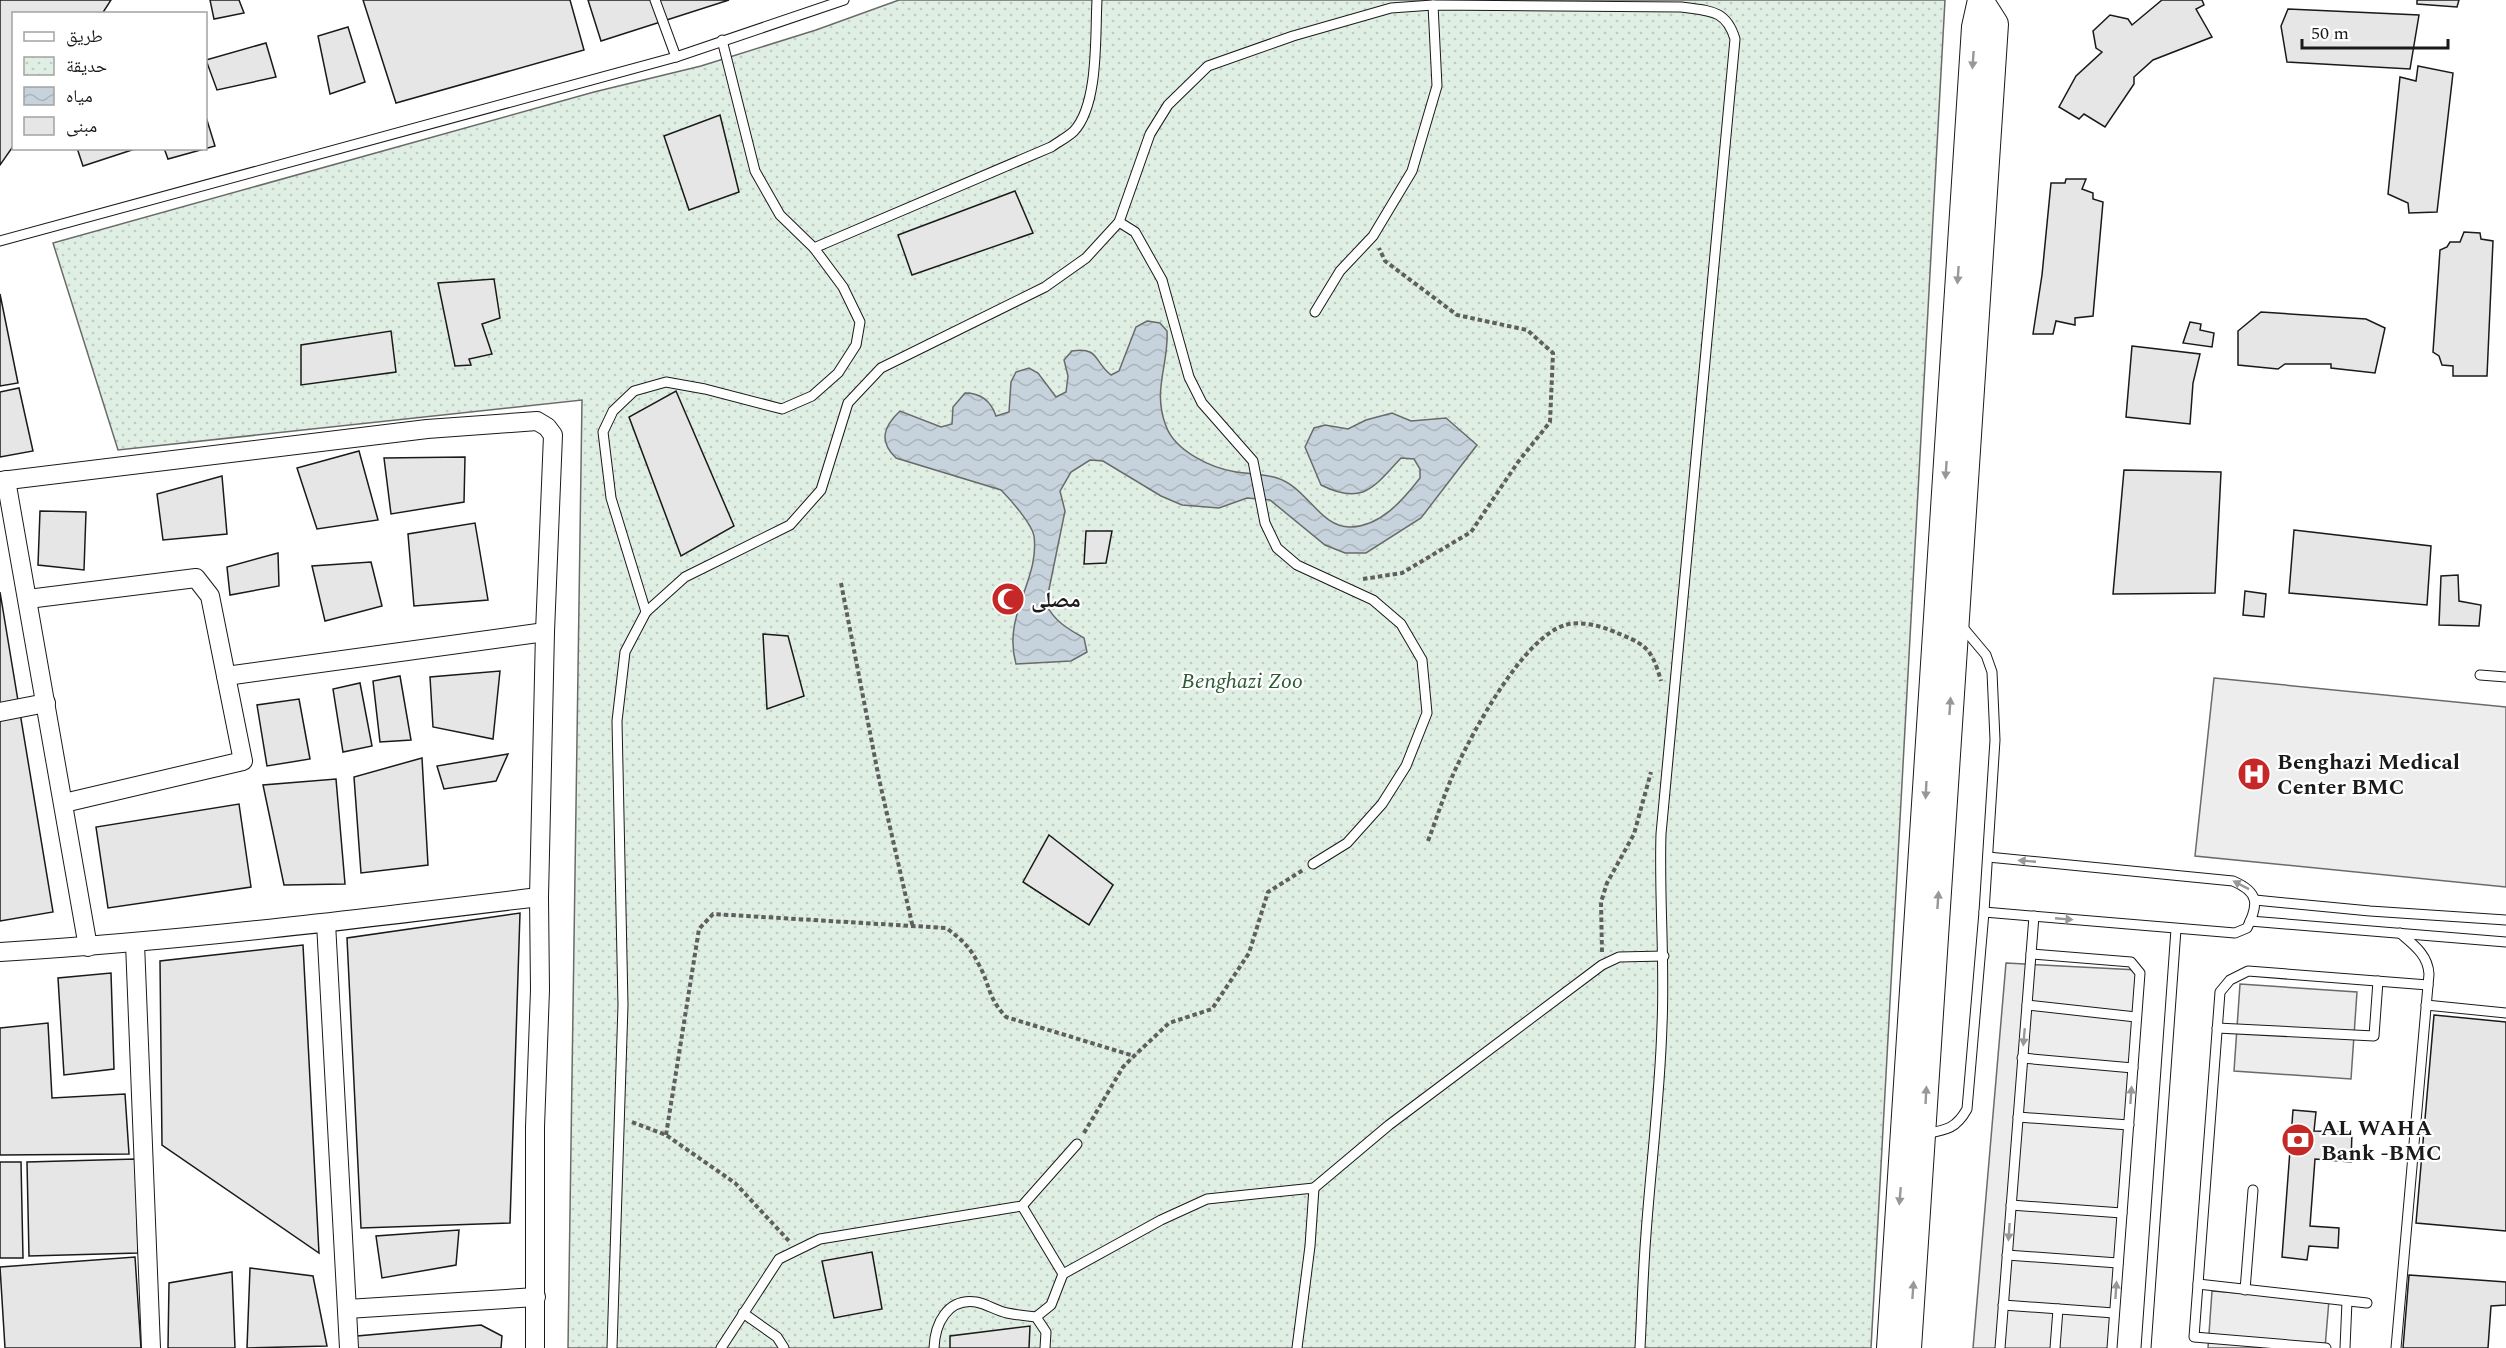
<svg xmlns="http://www.w3.org/2000/svg" width="2506" height="1348" font-family="Spectral,'Noto Naskh Arabic',serif">
<defs>
<pattern id="park-dots" width="8" height="8" patternUnits="userSpaceOnUse" patternTransform="scale(1.5)"><rect width="8" height="8" fill="#e0efe3"/><path d="M2 2h.1M6 6h.1" fill="none" stroke="#c0ccc2" stroke-width="1.8" stroke-linecap="round"/></pattern>
<pattern id="water-waves" width="16" height="10" patternUnits="userSpaceOnUse" patternTransform="scale(1.5)"><rect width="16" height="10" fill="#c6d2dc"/><path d="M0 5q4-4 8 0t8 0" fill="none" stroke="#aab4bc"/></pattern>
</defs>
<rect width="100%" height="100%" fill="#fff"/>
<polygon fill="url(#park-dots)" stroke="#6a6a6a" stroke-width="1.5" points="899,0 1945,0 1871,1348 568,1348 582,400 118,450 53,243 594,92 701,66 816,30"/>
<g fill="#ededed" stroke="#6a6a6a" stroke-width="1.5">
<polygon points="2214,678 2506,707 2506,887 2195,856"/>
<polygon points="2006,963 2138,970 2111,1348 1973,1348"/>
<polygon points="2240,984 2357,992 2351,1079 2234,1071"/>
<polygon points="2212,1291 2329,1300 2325,1348 2208,1348"/>
</g>
<path fill="url(#water-waves)" stroke="#6a6a6a" stroke-width="1.5" d="M1147 321 1160 323 1167 331C1169 365 1152 390 1166 426 1175 451 1211 468 1236 472 1250 474 1264 474 1277 478 1307 487 1320 528 1351 527 1381 526 1403 500 1420 478V469L1414 459 1401 458C1374 487 1363 506 1321 485L1305 447 1314 428 1325 425 1348 429 1366 420 1392 413 1411 421 1446 418 1477 445 1421 518 1366 553H1345L1325 545 1270 500 1247 498 1219 508 1182 505 1161 496 1103 461 1090 460 1071 472 1060 491 1065 511 1046 604C1054 621 1068 629 1084 638L1087 652 1071 661 1016 664C1002 615 1040 580 1034 536 1032 524 1010 499 1001 490L896 458C878 441 884 426 900 411L941 427 952 424 953 407 965 393C981 393 991 401 996 416L1009 412 1011 382 1016 372 1029 368 1038 373 1056 397 1066 392 1068 376 1064 360 1072 351C1100 347 1093 361 1111 375L1119 371 1136 327Z"/>
<g fill="#e6e6e6" stroke="#1a1a1a" stroke-width="1.5">
<polygon points="0,0 111,0 102,14 14,14 14,145 0,165"/>
<polygon points="210,0 239,0 244,13 214,19"/>
<polygon points="363,0 570,0 584,50 396,103"/>
<polygon points="588,0 729,0 601,41"/>
<polygon points="2162,0 2202,0 2204,5 2196,9 2212,37 2153,60 2134,77 2134,84 2105,127 2084,114 2079,119 2059,107 2076,76 2102,52 2096,48 2093,31 2110,15 2128,19 2132,25"/>
<polygon points="2417,0 2459,0 2457,7 2417,4"/>
<polygon points="2288,9 2419,15 2410,69 2287,62 2281,26"/>
<polygon points="348,27 365,82 330,94 318,36"/>
<polygon points="266,43 276,77 217,90 206,60"/>
<polygon points="2418,66 2453,73 2437,212 2409,213 2408,203 2388,194 2400,77 2416,81"/>
<polygon points="720,115 739,192 689,210 664,136"/>
<polygon points="206,117 215,146 168,159 164,148 206,148"/>
<polygon points="77,148 138,148 83,166"/>
<polygon points="2066,179 2086,179 2082,189 2093,193 2093,199 2103,202 2093,316 2075,318 2075,325 2056,321 2053,334 2033,334 2042,275 2051,183 2065,183"/>
<polygon points="1015,191 1033,233 912,275 898,235"/>
<polygon points="2464,232 2480,233 2481,239 2493,241 2487,376 2453,376 2453,366 2442,365 2439,356 2433,352 2440,250 2447,247 2450,242 2460,242"/>
<polygon points="494,279 500,318 482,324 492,354 469,359 471,365 455,366 438,283"/>
<polygon points="0,294 18,383 0,386"/>
<polygon points="2261,312 2366,319 2385,328 2375,373 2331,368 2331,364 2285,364 2278,369 2238,365 2238,331"/>
<polygon points="2190,322 2201,324 2200,330 2214,333 2212,347 2183,343"/>
<polygon points="391,331 396,372 301,385 301,345"/>
<polygon points="2132,346 2200,354 2193,383 2190,424 2126,417"/>
<polygon points="19,388 33,451 0,457 0,392"/>
<polygon points="676,391 734,526 681,556 629,417"/>
<polygon points="359,451 378,520 317,529 297,468"/>
<polygon points="465,457 464,502 391,514 384,458"/>
<polygon points="2124,470 2221,472 2215,593 2113,594"/>
<polygon points="222,476 227,534 163,540 157,494"/>
<polygon points="40,511 86,512 84,570 38,565"/>
<polygon points="475,523 488,600 414,606 408,534"/>
<polygon points="2294,530 2431,546 2427,605 2289,593"/>
<polygon points="1086,531 1112,531 1106,563 1084,564"/>
<polygon points="278,553 279,586 230,595 227,567"/>
<polygon points="371,562 382,606 325,621 312,566"/>
<polygon points="2458,575 2459,601 2481,605 2479,626 2439,625 2441,576"/>
<polygon points="2245,591 2266,594 2264,617 2243,615"/>
<polygon points="0,592 53,912 0,921"/>
<polygon points="763,634 788,636 804,696 767,709"/>
<polygon points="500,671 493,739 433,727 430,677"/>
<polygon points="400,676 411,740 380,742 373,681"/>
<polygon points="360,683 372,746 343,752 333,689"/>
<polygon points="299,699 310,759 267,766 257,705"/>
<polygon points="508,754 496,781 444,789 437,766"/>
<polygon points="422,758 428,865 361,873 354,777"/>
<polygon points="336,779 345,884 284,885 263,785"/>
<polygon points="239,804 251,887 108,908 96,827"/>
<polygon points="1049,835 1113,885 1089,925 1023,882"/>
<polygon points="520,913 510,1223 361,1228 347,938"/>
<polygon points="303,945 319,1253 162,1145 160,961"/>
<polygon points="111,973 114,1069 64,1075 58,978"/>
<polygon points="2434,1015 2506,1022 2506,1231 2416,1223"/>
<polygon points="48,1023 52,1098 125,1094 129,1154 0,1155 0,1028"/>
<polygon points="2293,1110 2316,1112 2314,1131 2352,1132 2351,1162 2315,1159 2310,1226 2339,1228 2338,1248 2309,1246 2307,1260 2282,1257"/>
<polygon points="136,1159 138,1253 29,1256 27,1162"/>
<polygon points="0,1162 21,1162 23,1258 0,1258"/>
<polygon points="459,1230 456,1265 382,1278 376,1236"/>
<polygon points="872,1252 882,1309 834,1318 822,1261"/>
<polygon points="135,1257 141,1348 5,1348 0,1267"/>
<polygon points="250,1268 313,1276 327,1346 247,1348"/>
<polygon points="232,1272 235,1348 168,1348 169,1283"/>
<polygon points="2409,1275 2506,1282 2506,1305 2491,1306 2488,1348 2403,1348"/>
<polygon points="481,1325 502,1336 501,1348 357,1348 357,1336"/>
<polygon points="1030,1326 1029,1348 950,1348 950,1336"/>
</g>
<g fill="none" stroke-linecap="round" stroke-linejoin="round">
<defs>
<g id="service">
<polyline points="655,0 676,57"/>
<polyline points="1119,222 1135,232 1162,280 1189,377 1202,403 1253,461 1265,523 1277,548 1297,565 1373,600 1401,624 1422,660 1427,713 1406,766 1382,804 1347,843 1313,864"/>
<polyline points="0,241 676,57 844,0"/>
<path d="M814 248 1051 147C1058 142 1068 137 1074 131 1099 104 1095 35 1097 0"/>
<polyline points="1315,312 1340,271 1373,236 1412,171 1437,86 1433,5"/>
<polyline points="646,612 611,498 603,432 613,411 634,391 666,382 705,389 782,409 812,396 838,373 856,345 860,322 843,287 814,248 780,215 755,171 722,40"/>
<polyline points="2480,675 2506,677"/>
<polyline points="2255,900 2370,911 2506,920"/>
<path d="M1984 912 2235 933 2247 928C2259 904 2259 892 2233 881L1988 857"/>
<polyline points="2250,921 2506,942"/>
<polyline points="2031,954 2131,962 2140,973 2112,1348"/>
<polyline points="2027,1005 2136,1017"/>
<polyline points="2426,1005 2506,1013"/>
<polyline points="2217,1028 2374,1036 2378,981"/>
<polyline points="2022,1058 2133,1068"/>
<polyline points="2018,1117 2129,1125"/>
<path d="M1924 1134C1946 1130 1956 1129 1967 1109L1984 912 1995 740 1992 672 1986 655 1960 624"/>
<polyline points="1314,1188 1389,1125 1602,965 1619,957 1664,956"/>
<polyline points="2011,1205 2122,1213"/>
<polyline points="1022,1206 1063,1274 1161,1220 1207,1199 1314,1188 1310,1246 1297,1348"/>
<polyline points="2007,1255 2118,1263"/>
<polyline points="2198,1284 2367,1303"/>
<polyline points="2245,1290 2253,1190"/>
<polyline points="2003,1305 2114,1313"/>
<polyline points="743,1313 777,1337 784,1348"/>
<polyline points="1036,1317 1051,1305 1063,1274"/>
<path d="M612 1348 623 1005 617 721 625 652 646 612 685 577 790 525 821 490 848 403 881 368 1045 287 1086 258 1119 222 1150 134 1168 105 1208 66 1293 36 1391 8 1433 5 1681 7C1709 11 1726 9 1735 39L1661 834C1659 898 1665 961 1662 1025 1660 1095 1651 1164 1646 1234 1643 1272 1642 1310 1640 1348"/>
<polyline points="721,1348 779,1259 820,1239 1022,1206 1077,1144"/>
<path d="M934 1348C935 1324 947 1298 976 1302 987 1304 997 1311 1007 1313 1017 1315 1026 1316 1036 1317L1046 1332 1045 1348"/>
<polyline points="2000,1348 2034,916"/>
<polyline points="2055,1348 2058,1309"/>
<polyline points="2146,1348 2176,929"/>
<polyline points="2326,1348 2194,1337 2220,992 2230,980 2248,971 2428,985"/>
<polyline points="2345,1348 2347,1301"/>
<path d="M2396 1348 2429 974C2428 955 2414 945 2400 933"/>
</g>
<g id="minor">
<polyline points="6,480 88,947"/>
<polyline points="0,481 427,429 537,421 547,427 553,435 545,632 539,897 540,990 535,1127 535,1348"/>
<polyline points="28,599 196,578 210,596 243,761 64,803"/>
<polyline points="226,676 545,632"/>
<polyline points="0,712 46,703"/>
<polyline points="326,923 349,1348"/>
<polyline points="135,943 151,1348"/>
<path d="M0 952C181 941 360 919 539 897"/>
<polyline points="347,1309 536,1297"/>
</g>
<g id="secondary">
<polyline points="1890,1348 1975,27 1981,0"/>
<polyline points="1908,1348 1995,24 1981,2"/>
</g>
</defs>
<use href="#service" stroke="#1a1a1a" stroke-width="11"/>
<use href="#minor" stroke="#1a1a1a" stroke-width="20"/>
<use href="#secondary" stroke="#1a1a1a" stroke-width="28"/>
<g stroke="#5f5f5f" stroke-width="4" stroke-dasharray="4.5 3" stroke-linecap="butt">
<polyline points="1363,579 1402,573 1471,532 1518,462 1550,422 1553,353 1527,330 1457,315 1385,261 1379,248"/>
<polyline points="841,583 879,779 913,928"/>
<path d="M1428 841C1437 817 1445 792 1456 768 1474 730 1523 638 1565 625 1579 621 1597 625 1610 630 1644 644 1651 645 1661 681"/>
<polyline points="1602,952 1601,902 1607,883 1634,834 1651,772"/>
<polyline points="632,1122 666,1135 735,1183 789,1241"/>
<polyline points="1084,1133 1123,1067 1134,1056 1169,1023 1212,1009 1249,953 1268,892 1303,870"/>
<path d="M666 1135 699 929 713 914 946 928C960 938 970 947 978 963 991 986 986 995 1006 1017L1134 1056"/>
</g>
<use href="#service" stroke="#fff" stroke-width="9"/>
<use href="#minor" stroke="#fff" stroke-width="18"/>
<use href="#secondary" stroke="#fff" stroke-width="26"/>
</g>
<defs><path id="oneway-solid" d="M-6-.8H1V-3.2L6.5 0L1 3.2V.8H-6Z" transform="scale(1.5)"/></defs>
<g fill="#989898">
<use href="#oneway-solid" transform="translate(1973 60) rotate(94)"/>
<use href="#oneway-solid" transform="translate(1958 275) rotate(94)"/>
<use href="#oneway-solid" transform="translate(1946 470) rotate(94)"/>
<use href="#oneway-solid" transform="translate(1950 706) rotate(-86)"/>
<use href="#oneway-solid" transform="translate(1926 790) rotate(93)"/>
<use href="#oneway-solid" transform="translate(2027 861) rotate(-175)"/>
<use href="#oneway-solid" transform="translate(2241 885) rotate(-153)"/>
<use href="#oneway-solid" transform="translate(1938 900) rotate(-86)"/>
<use href="#oneway-solid" transform="translate(2064 919) rotate(5)"/>
<use href="#oneway-solid" transform="translate(2024 1037) rotate(95)"/>
<use href="#oneway-solid" transform="translate(1926 1095) rotate(-87)"/>
<use href="#oneway-solid" transform="translate(2131 1095) rotate(-86)"/>
<use href="#oneway-solid" transform="translate(1900 1196) rotate(95)"/>
<use href="#oneway-solid" transform="translate(2009 1232) rotate(94)"/>
<use href="#oneway-solid" transform="translate(1913 1290) rotate(-86)"/>
<use href="#oneway-solid" transform="translate(2116 1290) rotate(-86)"/>
</g>
<defs>
<symbol id="mosque-disc" viewBox="-11 -11 22 22"><circle r="9.5" fill="#c62828" stroke="#fff"/><path d="M3.5-4.9A6 6 0 1 0 3.5 4.9A5 5 0 1 1 3.5-4.9Z" fill="#fff"/></symbol>
<symbol id="hospital-disc" viewBox="-11 -11 22 22"><circle r="9.5" fill="#c62828" stroke="#fff"/><path d="M-5-5h3v3.5h4V-5h3V5h-3V1.5h-4V5h-3Z" fill="#fff"/></symbol>
<symbol id="bank-disc" viewBox="-11 -11 22 22"><circle r="9.5" fill="#c62828" stroke="#fff"/><path d="M-6-4H6V4H-6ZM0-2.3a2.3 2.3 0 1 0 0 4.6a2.3 2.3 0 1 0 0-4.6Z" fill="#fff"/></symbol>
</defs>
<g fill-rule="evenodd">
<use href="#mosque-disc" x="989" y="580" width="38" height="38"/>
<use href="#hospital-disc" x="2235" y="755" width="38" height="38"/>
<use href="#bank-disc" x="2279" y="1121" width="38" height="38"/>
</g>
<g text-anchor="middle" stroke-width="4.5" stroke-linejoin="round" paint-order="stroke">
<g font-size="22" font-weight="bold" fill="#1a1a1a" stroke="#fff" text-anchor="start">
<text x="1031" y="607">مصلى</text>
<text x="2277" y="769">Benghazi Medical<tspan x="2277" dy="25">Center BMC</tspan></text>
<text x="2321" y="1135">AL WAHA<tspan x="2321" dy="25">Bank -BMC</tspan></text>
</g>
<g font-size="22" font-style="italic" fill="#2b5a34" stroke="#fff">
<text x="1242" y="688">Benghazi Zoo</text>
</g>
</g>
<rect x="12" y="12" width="195" height="138" fill="#ffffff" stroke="#a3a3a3" stroke-width="1.5"/>
<rect x="24" y="32" width="30" height="9" fill="#ffffff" stroke="#a3a3a3" stroke-width="1.5"/>
<text x="66" y="42" font-size="18" fill="#1a1a1a">طريق</text>
<rect x="24" y="57" width="30" height="18" fill="url(#park-dots)" stroke="#a3a3a3" stroke-width="1.5"/>
<text x="66" y="72" font-size="18" fill="#1a1a1a">حديقة</text>
<rect x="24" y="87" width="30" height="18" fill="url(#water-waves)" stroke="#a3a3a3" stroke-width="1.5"/>
<text x="66" y="102" font-size="18" fill="#1a1a1a">مياه</text>
<rect x="24" y="117" width="30" height="18" fill="#e6e6e6" stroke="#a3a3a3" stroke-width="1.5"/>
<text x="66" y="132" font-size="18" fill="#1a1a1a">مبنى</text>
<path d="M2302 39v9h146v-9" fill="none" stroke="#1a1a1a" stroke-width="3"/>
<text x="2311" y="39" font-size="18" fill="#1a1a1a" stroke="#ffffff" stroke-width="4.5" paint-order="stroke">50 m</text>
</svg>
